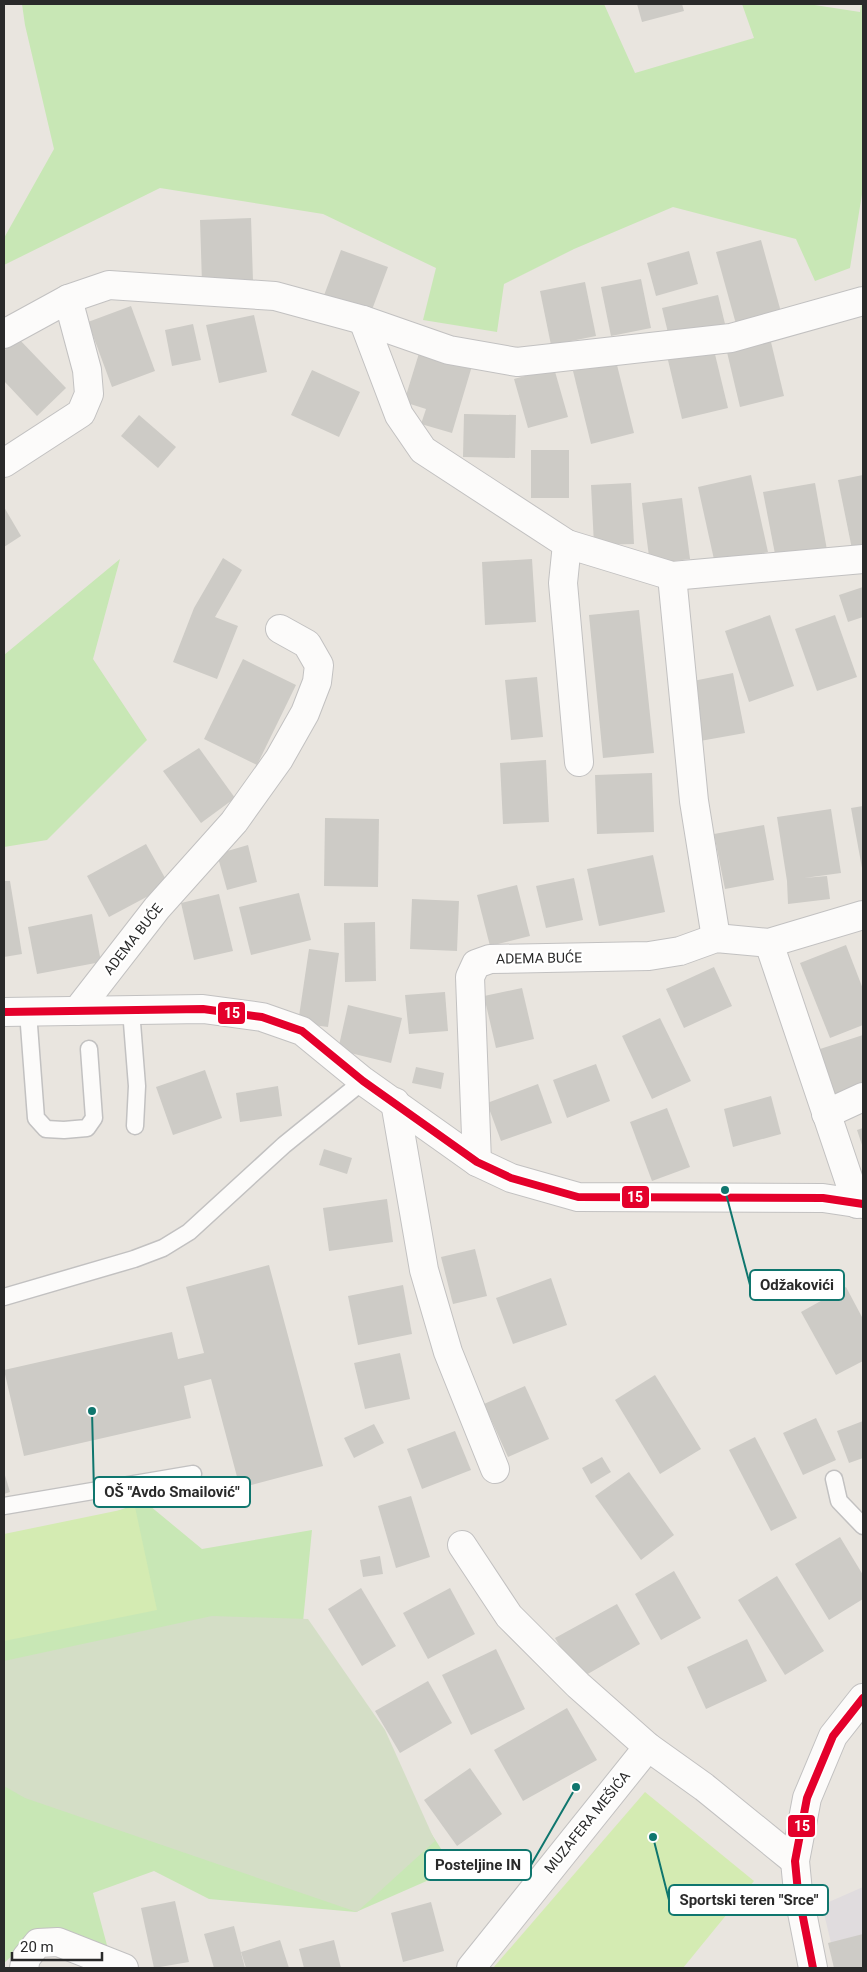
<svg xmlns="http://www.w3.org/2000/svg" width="867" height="1972" font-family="Roboto,sans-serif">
<rect width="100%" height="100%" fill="#e9e5df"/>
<polygon fill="#e0dcde" points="863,1887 863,1968 837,1968 822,1905"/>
<g fill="#c8e7b5">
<polygon points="22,4 604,4 635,73 754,38 742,4 808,4 860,12 861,4 863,4 863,188 850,268 815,281 796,239 673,207 574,249 504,284 497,332 423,320 436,268 323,214 160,188 4,265 4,238 54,149 25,25"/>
<polygon points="120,559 93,659 147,740 47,840 4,847 4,655"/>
<polygon points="144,1501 202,1549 312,1530 302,1632 454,1869 356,1912 209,1899 154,1871 93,1893 112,1964 35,1935 4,1963 4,1554"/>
</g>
<polygon fill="#d4dec6" points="212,1616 308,1619 385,1730 435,1841 357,1912 25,1798 4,1786 4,1661"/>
<g fill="#d4ebb2">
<polygon points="135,1507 157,1610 4,1641 4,1534"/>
<polygon points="645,1792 754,1881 683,1968 493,1968"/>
</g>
<g fill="#cdcbc6">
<polygon points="637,4 682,4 684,11 642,22"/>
<polygon points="251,218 253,281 202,283 200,220"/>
<polygon points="761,240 781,312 736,324 716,252"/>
<polygon points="341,250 388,267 370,315 323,298"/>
<polygon points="689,251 698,284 656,296 647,263"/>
<polygon points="641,279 651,328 611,336 601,287"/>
<polygon points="585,282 596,336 551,345 540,291"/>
<polygon points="718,295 726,328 670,341 662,308"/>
<polygon points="131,306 155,371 112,387 88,322"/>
<polygon points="254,315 267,372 219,383 206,325"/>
<polygon points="193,324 201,360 172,366 165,330"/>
<polygon points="17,337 66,388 37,416 4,381 4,351"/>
<polygon points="770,338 784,396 740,407 726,348"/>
<polygon points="713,346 728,408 682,419 667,356"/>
<polygon points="420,350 472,366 452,433 421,424 426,409 404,402"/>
<polygon points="616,361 634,433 591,444 573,371"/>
<polygon points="554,368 568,417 528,428 514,379"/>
<polygon points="312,370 360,392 339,437 291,415"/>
<polygon points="464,414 516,415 515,458 463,457"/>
<polygon points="139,415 176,447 158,468 121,436"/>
<rect x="531" y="450" width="38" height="48"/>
<polygon points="751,475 768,552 715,564 698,487"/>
<polygon points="863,475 863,547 852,549 838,480"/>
<polygon points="631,483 634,544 594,545 591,485"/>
<polygon points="815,483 827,550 776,559 763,492"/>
<polygon points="682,498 690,559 650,564 642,503"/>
<polygon points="4,507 21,536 4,547"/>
<polygon points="223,558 242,570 215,617 238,626 217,679 173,662 194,608"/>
<polygon points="532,559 536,622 485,625 482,562"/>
<polygon points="863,587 863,617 848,622 839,595"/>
<polygon points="639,610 654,753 603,758 589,615"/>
<polygon points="770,615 794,686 749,702 725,631"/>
<polygon points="835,615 857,677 817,691 795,629"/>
<polygon points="243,659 296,685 257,765 204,739"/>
<polygon points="733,673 745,733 700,741 688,682"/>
<polygon points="537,677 543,737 511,740 505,680"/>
<polygon points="199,748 235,798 201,823 163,771"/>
<polygon points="546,760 549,822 503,824 500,763"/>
<polygon points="652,773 654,832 597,834 595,775"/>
<polygon points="863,806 863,868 862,868 851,808"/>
<polygon points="831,809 841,873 804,878 827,876 830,899 788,904 787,881 777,817"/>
<polygon points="325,818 379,819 378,887 324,886"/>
<polygon points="764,825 774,880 725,889 714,834"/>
<polygon points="146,844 169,885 109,917 87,876"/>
<polygon points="248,845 257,882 227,890 217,854"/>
<polygon points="653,855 665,912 599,926 587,869"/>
<polygon points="574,878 583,920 546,928 536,886"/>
<polygon points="4,881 10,881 22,954 4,957"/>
<polygon points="517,885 530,936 490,946 477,895"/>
<polygon points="299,893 311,940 251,955 239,907"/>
<polygon points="219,894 233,951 194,960 181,903"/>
<polygon points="412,899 459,901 457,951 410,949"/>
<polygon points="92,914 101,962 37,974 28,927"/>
<polygon points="375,922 376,981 345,982 344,923"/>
<polygon points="846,945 863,989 863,1025 830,1038 800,963"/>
<polygon points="309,949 339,953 328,1027 298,1023"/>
<polygon points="714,967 732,1006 684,1028 666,989"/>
<polygon points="522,988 534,1039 496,1048 484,996"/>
<polygon points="445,992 448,1031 409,1034 405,995"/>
<polygon points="348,1005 402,1018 391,1063 338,1050"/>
<polygon points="660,1018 691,1081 652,1099 622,1036"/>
<polygon points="863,1035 863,1086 833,1096 817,1050"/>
<polygon points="596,1064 610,1101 567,1118 553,1080"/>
<polygon points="416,1067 444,1073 441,1089 412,1083"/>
<polygon points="205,1070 222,1118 173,1135 156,1087"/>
<polygon points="538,1084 552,1123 501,1141 487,1103"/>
<polygon points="278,1086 282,1116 240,1122 236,1093"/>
<polygon points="771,1096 781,1134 733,1147 724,1109"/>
<polygon points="667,1108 690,1167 652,1181 630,1122"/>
<polygon points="863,1128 863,1148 857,1130"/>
<polygon points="324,1149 352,1158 347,1174 319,1165"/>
<polygon points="387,1199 393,1242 329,1251 323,1208"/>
<polygon points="475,1249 487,1296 453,1304 441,1257"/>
<polygon points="269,1265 323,1466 240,1488 211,1379 184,1386 191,1418 24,1456 4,1370 172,1332 178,1359 204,1353 186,1287"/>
<polygon points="551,1278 567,1325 513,1344 496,1298"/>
<polygon points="403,1285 412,1334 358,1345 348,1296"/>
<polygon points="846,1287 863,1319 863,1361 836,1375 801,1312"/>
<polygon points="400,1353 410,1399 365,1409 354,1363"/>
<polygon points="655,1375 701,1449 660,1474 615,1400"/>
<polygon points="525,1386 549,1439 508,1457 484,1404"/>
<polygon points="816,1418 836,1460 803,1475 783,1433"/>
<polygon points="863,1421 863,1458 849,1463 837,1431"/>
<polygon points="374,1424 384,1443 354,1458 344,1438"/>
<polygon points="455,1431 471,1470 422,1489 407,1449"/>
<polygon points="755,1437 797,1518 771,1531 729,1450"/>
<polygon points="602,1457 611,1472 591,1484 582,1468"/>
<polygon points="4,1472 10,1492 4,1494"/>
<polygon points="629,1472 674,1535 641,1560 595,1496"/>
<polygon points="411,1496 430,1557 396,1568 378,1506"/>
<polygon points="840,1537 863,1575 863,1599 829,1620 795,1564"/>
<polygon points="380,1556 383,1574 363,1577 360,1560"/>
<polygon points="674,1571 701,1618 661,1640 635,1594"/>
<polygon points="777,1576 824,1651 785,1675 738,1600"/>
<polygon points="361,1588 396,1646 362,1666 328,1609"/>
<polygon points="450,1588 475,1634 428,1659 403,1613"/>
<polygon points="617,1604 640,1644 579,1679 555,1638"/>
<polygon points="747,1639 767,1681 706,1709 687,1667"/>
<polygon points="496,1649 525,1709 471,1735 442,1675"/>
<polygon points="428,1681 452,1723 400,1753 375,1711"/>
<polygon points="567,1708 597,1760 523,1801 494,1750"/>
<polygon points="470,1768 502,1814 457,1846 424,1800"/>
<polygon points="175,1901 189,1962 154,1968 141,1908"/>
<polygon points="431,1902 444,1951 403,1962 391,1913"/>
<polygon points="234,1926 245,1968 214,1968 204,1934"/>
<polygon points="863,1934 863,1968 834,1968 828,1943"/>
<polygon points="280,1940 289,1968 246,1968 241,1952"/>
<polygon points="334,1940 341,1968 304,1968 299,1949"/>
</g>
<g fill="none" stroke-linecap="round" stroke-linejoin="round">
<defs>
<g id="lane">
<polyline points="131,1010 137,1086 135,1126"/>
<polyline points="28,1012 36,1118 46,1129 64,1130 87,1128 94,1118 89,1049"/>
<polyline points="4,1297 134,1259 163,1248 189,1232 284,1145 363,1081"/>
<polyline points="834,1479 839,1501 863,1526"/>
<polyline points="4,1506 193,1474"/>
</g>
<g id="street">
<polyline points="363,320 399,415 423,450 567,544 672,576 863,559"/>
<polyline points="4,334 68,299 109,285 275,296 363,320 449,350 517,362 731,338 863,301"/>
<polyline points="4,463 81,413 89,394 87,370 68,299"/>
<polyline points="567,544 563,583 579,762"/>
<polyline points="672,576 694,801 716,938"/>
<polyline points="769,943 857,1204"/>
<polyline points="77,1011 157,908 234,822 279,759 305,713 317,682 319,665 307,644 280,629"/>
<polyline points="395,1102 424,1270 448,1352 495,1469"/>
<polyline points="826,1114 863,1097"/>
<polyline points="477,1162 470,977 476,964 490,959 649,956 680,951 716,938 769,943 863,915"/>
<polyline points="462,1545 509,1616 578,1685 648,1747 704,1787 795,1861"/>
<polyline points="24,1968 26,1958 38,1943 58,1942 124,1968"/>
<polyline points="471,1968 648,1747"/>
</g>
<g id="secondary">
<polyline points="4,1012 203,1009 262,1017 302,1031 363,1081 477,1162 511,1178 578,1197 823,1198 863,1204"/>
<polyline points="813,1968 798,1892 795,1861 807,1798 833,1736 863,1698"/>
</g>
</defs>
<use href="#lane" stroke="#c2c1c1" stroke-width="19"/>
<use href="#street" stroke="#c2c1c1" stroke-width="30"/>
<use href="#secondary" stroke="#c2c1c1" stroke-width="30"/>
<use href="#lane" stroke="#fcfbfa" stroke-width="16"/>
<use href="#street" stroke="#fcfbfa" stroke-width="28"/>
<use href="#secondary" stroke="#fcfbfa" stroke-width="28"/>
<defs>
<g id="bus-1">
<polyline points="4,1012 203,1009 262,1017 302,1031 363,1081 477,1162 511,1178 578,1197 823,1198 863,1204"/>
<polyline points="813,1968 798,1892 795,1861 807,1798 833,1736 863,1698"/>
</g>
</defs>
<use href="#bus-1" stroke="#fff" stroke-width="11"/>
<use href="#bus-1" stroke="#e4002b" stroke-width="8"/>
</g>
<g text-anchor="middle" stroke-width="4.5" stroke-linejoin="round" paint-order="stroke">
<g font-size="14" fill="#2a2a2a" stroke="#fff">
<text transform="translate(133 939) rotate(-52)" y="5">ADEMA BUĆE</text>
<text transform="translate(539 958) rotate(-1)" y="5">ADEMA BUĆE</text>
<text transform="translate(587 1822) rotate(-51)" y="5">MUZAFERA MEŠIĆA</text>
</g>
</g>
<path fill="none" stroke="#0f766e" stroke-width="2" d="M725 1190L750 1285M92 1411L94 1492M576 1787L531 1865M653 1837L669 1900"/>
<g fill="#0f766e" stroke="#fff" stroke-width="2">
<circle cx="725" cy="1190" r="5"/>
<circle cx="92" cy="1411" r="5"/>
<circle cx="576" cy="1787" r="5"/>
<circle cx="653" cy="1837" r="5"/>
</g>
<g fill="#fff" stroke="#0f766e" stroke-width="2">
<rect x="750" y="1270" width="94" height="30" rx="5"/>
<rect x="94" y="1477" width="156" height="30" rx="5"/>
<rect x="425" y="1850" width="106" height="30" rx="5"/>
<rect x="669" y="1885" width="159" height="30" rx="5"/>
</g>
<g font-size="15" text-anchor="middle" font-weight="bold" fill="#2a2a2a">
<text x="797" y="1290">Odžakovići</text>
<text x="172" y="1497">OŠ "Avdo Smailović"</text>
<text x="478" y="1870">Posteljine IN</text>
<text x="749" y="1905">Sportski teren "Srce"</text>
</g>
<g stroke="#fff" stroke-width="2">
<rect x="217" y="1001" width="29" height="24" rx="5" fill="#e4002b"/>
<rect x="621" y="1185" width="29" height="24" rx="5" fill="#e4002b"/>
<rect x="787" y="1814" width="29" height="24" rx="5" fill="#e4002b"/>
</g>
<g font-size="14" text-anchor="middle" font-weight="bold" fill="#fff">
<text x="232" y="1018">15</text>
<text x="635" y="1202">15</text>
<text x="802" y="1831">15</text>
</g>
<rect width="867" height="1972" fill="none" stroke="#2a2a2a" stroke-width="10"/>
<path d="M12 1952v8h90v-8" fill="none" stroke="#2a2a2a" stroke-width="2.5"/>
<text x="20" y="1952" font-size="15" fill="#2a2a2a" stroke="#ffffff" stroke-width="4" paint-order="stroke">20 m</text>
</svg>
